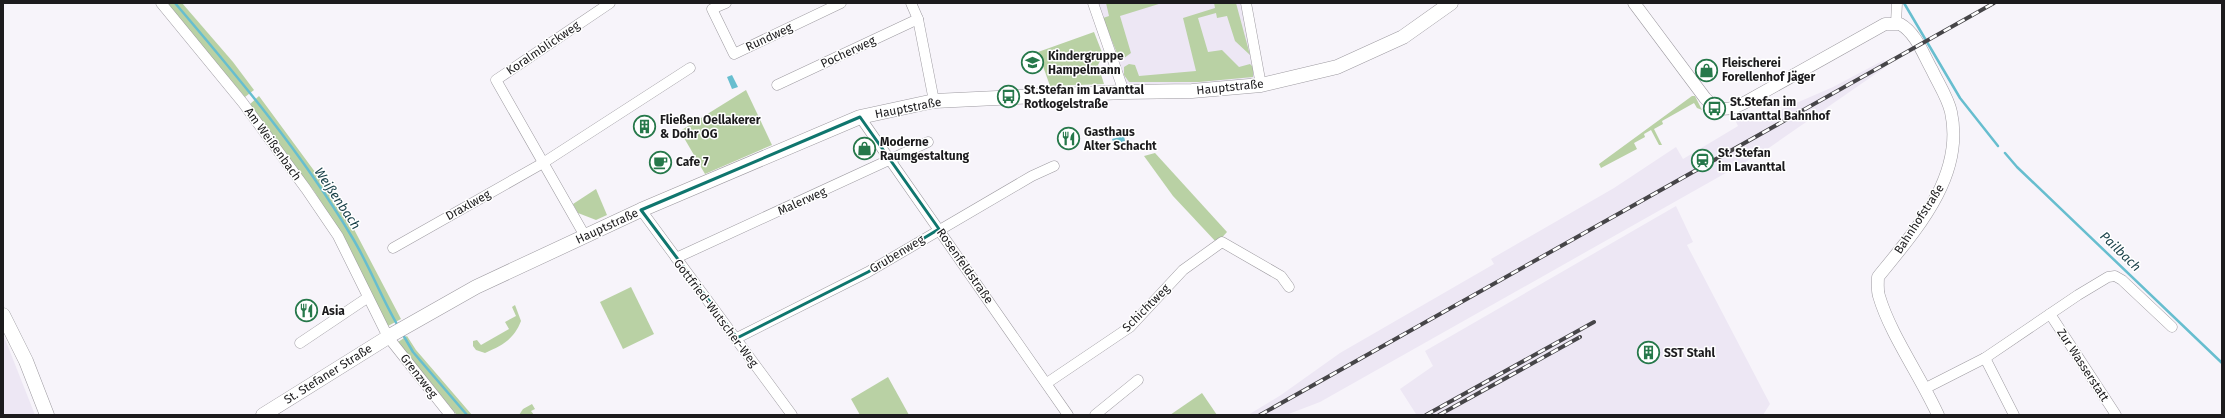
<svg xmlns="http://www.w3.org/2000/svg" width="2225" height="418" font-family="'Fira Sans',sans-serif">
<rect width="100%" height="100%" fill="#f7f4fa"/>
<g fill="#ede7f4">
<polygon points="1093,3 1246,3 1259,78 1227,82 1122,86"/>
<polygon points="1884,60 1887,66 1763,152 1320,402 1286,415 1248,415 1281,395 1340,353 1494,264 1491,259 1614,188 1676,147 1683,159 1738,126 1734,118 1778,111 1833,87"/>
<polygon points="1676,206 1693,242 1687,245 1770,404 1763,415 1414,415 1416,414 1400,389 1433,366 1425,351"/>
<polygon points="3,335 5,339 35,415 3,415"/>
</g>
<g fill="#b9d1a4">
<polygon points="166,3 182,3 233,62 254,90 245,97"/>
<polygon points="1106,3 1162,3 1120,16 1131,53 1120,61 1103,18 1109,16"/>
<polygon points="1214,3 1236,3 1250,55 1235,41 1227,16 1217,18 1216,13 1198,18 1208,52 1222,50 1239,67 1250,64 1253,67 1253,77 1199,82 1129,82 1124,75 1124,67 1129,64 1135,65 1139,76 1196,71 1183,18 1215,8"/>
<polygon points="1094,32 1103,55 1098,65 1104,84 1050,86 1038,52"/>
<polygon points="746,90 772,145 705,174 680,131"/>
<polygon points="259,96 346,214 401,319 388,326 340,232 314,191 254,112 250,104"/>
<polygon points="1692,96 1695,96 1702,110 1697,108 1694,103 1662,121 1663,124 1654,129 1662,145 1659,145 1651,130 1644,134 1645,137 1634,143 1637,149 1601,168 1599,164"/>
<polygon points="1155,153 1227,232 1217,243 1173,196 1144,156"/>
<polygon points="596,189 607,215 596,220 578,213 573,204"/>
<polygon points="631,287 654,334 623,349 600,302"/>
<path d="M515 305 521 321C514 339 503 345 485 353L476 350 473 346V341L477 340 481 345 509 329 505 322 516 316 512 307Z"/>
<polygon points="407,336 416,350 472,415 457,415 398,342"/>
<polygon points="888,377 909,415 860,415 851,399"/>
<polygon points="1202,393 1217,415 1170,415"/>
<polygon points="532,404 535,409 531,411 534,415 519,415 523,409"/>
</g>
<g fill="#67becf">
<polygon points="732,75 738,87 732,89 727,77"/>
<polygon points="1124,136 1125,141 1114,144 1112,139"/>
</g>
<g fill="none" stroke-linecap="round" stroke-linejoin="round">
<g stroke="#67becf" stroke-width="2.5">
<path d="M175 3C238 77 302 153 352 237 369 265 381 297 398 326"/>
<polyline points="1904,3 1960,98 1998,146"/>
<polyline points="2005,153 2017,167 2222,363"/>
<polyline points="402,333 413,352 467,415"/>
</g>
<defs>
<g id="minor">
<polyline points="161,3 243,103 306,189 338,236 388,337 450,415"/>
<polyline points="726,3 712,9 734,54 841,3"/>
<polyline points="911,3 918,19 934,101"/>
<polyline points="1093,3 1124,92"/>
<polyline points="1246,3 1261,85"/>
<polyline points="1896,23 1897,3"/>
<polyline points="777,85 918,19"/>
<polyline points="860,117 1068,415"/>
<polyline points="641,210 792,415"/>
<polyline points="585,236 496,80 610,3"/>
<polyline points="393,248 543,163 690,68"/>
<polyline points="676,258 928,142"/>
<polyline points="2050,314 2116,415"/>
<polyline points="737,338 868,272 1032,176 1054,166"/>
<polyline points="300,343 367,298"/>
<polyline points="1985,358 2014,415"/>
<polyline points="1047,383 1130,327 1183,270 1222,242 1281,276 1289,287"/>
<polyline points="1926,388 1985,358 2078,295 2108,277 2115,276 2122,280 2172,327"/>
<polyline points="1095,415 1138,380"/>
</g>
<path id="tertiary" d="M1634 3 1705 98C1717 112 1729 111 1744 103L1885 24H1900C1916 33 1923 54 1932 70 1938 83 1948 98 1951 112 1965 176 1916 230 1878 277 1878 283 1877 290 1879 296 1890 334 1921 377 1938 415"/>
<g id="secondary">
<polyline points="3,315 26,361 47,415"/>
<polyline points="263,415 393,334 476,287 641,210 860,117 934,101 1124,92 1192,91 1261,85 1337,67 1403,37 1451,3"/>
</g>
</defs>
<use href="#minor" stroke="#9d9aa0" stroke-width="11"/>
<use href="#tertiary" stroke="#9d9aa0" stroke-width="13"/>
<use href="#secondary" stroke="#9d9aa0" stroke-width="15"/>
<use href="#minor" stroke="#fff" stroke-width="10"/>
<use href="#tertiary" stroke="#fff" stroke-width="12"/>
<use href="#secondary" stroke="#fff" stroke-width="14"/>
<defs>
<g id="rail">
<polyline points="1260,415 1994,3"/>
<polyline points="1426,415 1594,322"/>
<polyline points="1439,415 1580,337"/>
</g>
</defs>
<use href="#rail" stroke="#464548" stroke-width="4"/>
<use href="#rail" stroke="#fff" stroke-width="2.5" stroke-dasharray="8" stroke-linecap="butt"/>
</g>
<path fill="none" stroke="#0f766e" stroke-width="3" stroke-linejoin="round" d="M860 117 939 229 868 272 737 338 641 210Z"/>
<defs>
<symbol id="school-ring" viewBox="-11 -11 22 22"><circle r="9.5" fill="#fff" stroke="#26784a" stroke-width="1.5"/><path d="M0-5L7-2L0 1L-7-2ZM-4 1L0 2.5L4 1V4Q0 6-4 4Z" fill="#26784a"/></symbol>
<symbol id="shop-ring" viewBox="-11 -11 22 22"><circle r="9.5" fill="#fff" stroke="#26784a" stroke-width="1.5"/><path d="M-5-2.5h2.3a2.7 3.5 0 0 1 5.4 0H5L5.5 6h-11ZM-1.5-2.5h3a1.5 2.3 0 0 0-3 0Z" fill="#26784a"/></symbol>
<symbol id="bus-ring" viewBox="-11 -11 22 22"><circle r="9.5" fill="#fff" stroke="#26784a" stroke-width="1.5"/><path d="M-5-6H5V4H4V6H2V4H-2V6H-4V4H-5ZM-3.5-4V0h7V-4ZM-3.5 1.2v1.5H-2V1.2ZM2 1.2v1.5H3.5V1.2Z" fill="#26784a"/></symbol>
<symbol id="building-ring" viewBox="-11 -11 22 22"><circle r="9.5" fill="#fff" stroke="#26784a" stroke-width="1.5"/><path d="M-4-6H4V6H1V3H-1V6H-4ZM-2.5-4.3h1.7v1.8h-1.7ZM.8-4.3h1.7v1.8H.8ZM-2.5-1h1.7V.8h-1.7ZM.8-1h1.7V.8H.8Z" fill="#26784a"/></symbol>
<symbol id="restaurant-ring" viewBox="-11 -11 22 22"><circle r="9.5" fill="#fff" stroke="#26784a" stroke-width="1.5"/><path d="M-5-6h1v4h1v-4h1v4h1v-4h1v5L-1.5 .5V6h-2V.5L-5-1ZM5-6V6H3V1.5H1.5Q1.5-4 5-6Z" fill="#26784a"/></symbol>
<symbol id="station-ring" viewBox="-11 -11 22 22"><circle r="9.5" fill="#fff" stroke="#26784a" stroke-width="1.5"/><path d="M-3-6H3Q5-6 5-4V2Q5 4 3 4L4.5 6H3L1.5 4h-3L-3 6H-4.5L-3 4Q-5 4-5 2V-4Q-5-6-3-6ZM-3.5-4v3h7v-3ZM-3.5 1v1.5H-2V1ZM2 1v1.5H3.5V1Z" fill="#26784a"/></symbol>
<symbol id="cafe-ring" viewBox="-11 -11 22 22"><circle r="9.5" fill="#fff" stroke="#26784a" stroke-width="1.5"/><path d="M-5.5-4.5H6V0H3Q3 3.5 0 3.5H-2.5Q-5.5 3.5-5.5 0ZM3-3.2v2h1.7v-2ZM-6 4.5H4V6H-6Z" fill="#26784a"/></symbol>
</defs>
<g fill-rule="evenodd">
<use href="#school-ring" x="1020" y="50" width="25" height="25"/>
<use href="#shop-ring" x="1694" y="58" width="25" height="25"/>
<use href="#bus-ring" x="996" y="84" width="25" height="25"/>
<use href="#bus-ring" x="1702" y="96" width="25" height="25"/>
<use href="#building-ring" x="632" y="114" width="25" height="25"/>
<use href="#restaurant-ring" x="1056" y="126" width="25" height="25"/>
<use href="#shop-ring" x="852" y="136" width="25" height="25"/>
<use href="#station-ring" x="1690" y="148" width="25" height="25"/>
<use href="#cafe-ring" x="648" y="150" width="25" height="25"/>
<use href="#restaurant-ring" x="294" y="298" width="25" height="25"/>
<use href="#building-ring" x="1636" y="340" width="25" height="25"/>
</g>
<g text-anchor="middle" stroke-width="3" stroke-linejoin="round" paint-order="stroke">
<g font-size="12" fill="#1c1b1d" stroke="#fff">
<text transform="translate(769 37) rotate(-25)" y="4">Rundweg</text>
<text transform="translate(543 48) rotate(-34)" y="4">Koralmblickweg</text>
<text transform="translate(848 52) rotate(-25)" y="4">Pocherweg</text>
<text transform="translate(1230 87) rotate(-6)" y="4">Hauptstraße</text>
<text transform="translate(908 108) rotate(-11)" y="4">Hauptstraße</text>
<text transform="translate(273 144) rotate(54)" y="4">Am Weißenbach</text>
<text transform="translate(802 201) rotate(-24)" y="4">Malerweg</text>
<text transform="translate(468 205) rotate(-29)" y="4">Draxlweg</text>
<text transform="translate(1919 219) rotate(-57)" y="4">Bahnhofstraße</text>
<text transform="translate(607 226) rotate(-25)" y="4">Hauptstraße</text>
<text transform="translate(897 254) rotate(-31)" y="4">Grubenweg</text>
<text transform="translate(965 266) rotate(55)" y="4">Rosenfeldstraße</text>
<text transform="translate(1146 308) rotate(-45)" y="4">Schichtweg</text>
<text transform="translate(716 313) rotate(53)" y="4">Gottfried-Wutscher-Weg</text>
<text transform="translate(2083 365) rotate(57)" y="4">Zur Wasserstatt</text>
<text transform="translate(328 374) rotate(-32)" y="4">St. Stefaner Straße</text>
<text transform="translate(419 376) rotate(52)" y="4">Grenzweg</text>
</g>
<g font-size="12" font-weight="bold" fill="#1c1b1d" stroke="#fff" text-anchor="start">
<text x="1048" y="60">Kindergruppe<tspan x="1048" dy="14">Hampelmann</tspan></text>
<text x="1722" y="67">Fleischerei<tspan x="1722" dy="14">Forellenhof Jäger</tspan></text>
<text x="1024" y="94">St.Stefan im Lavanttal<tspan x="1024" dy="14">Rotkogelstraße</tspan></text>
<text x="1730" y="106">St.Stefan im<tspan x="1730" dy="14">Lavanttal Bahnhof</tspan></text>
<text x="660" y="124">Fließen Oellakerer<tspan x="660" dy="14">&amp; Dohr OG</tspan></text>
<text x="1084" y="136">Gasthaus<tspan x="1084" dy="14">Alter Schacht</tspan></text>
<text x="880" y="146">Moderne<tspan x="880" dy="14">Raumgestaltung</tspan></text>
<text x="1718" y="157">St. Stefan<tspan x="1718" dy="14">im Lavanttal</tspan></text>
<text x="676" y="166">Cafe 7</text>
<text x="322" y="315">Asia</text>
<text x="1664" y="357">SST Stahl</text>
</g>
<g font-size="13" font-style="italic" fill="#173f47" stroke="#fff">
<text transform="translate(338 198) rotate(56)" y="5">Weißenbach</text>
<text transform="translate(2121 251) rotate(44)" y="5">Pailbach</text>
</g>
</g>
<rect width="2225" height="418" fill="none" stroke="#1c1b1d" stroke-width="8"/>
</svg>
